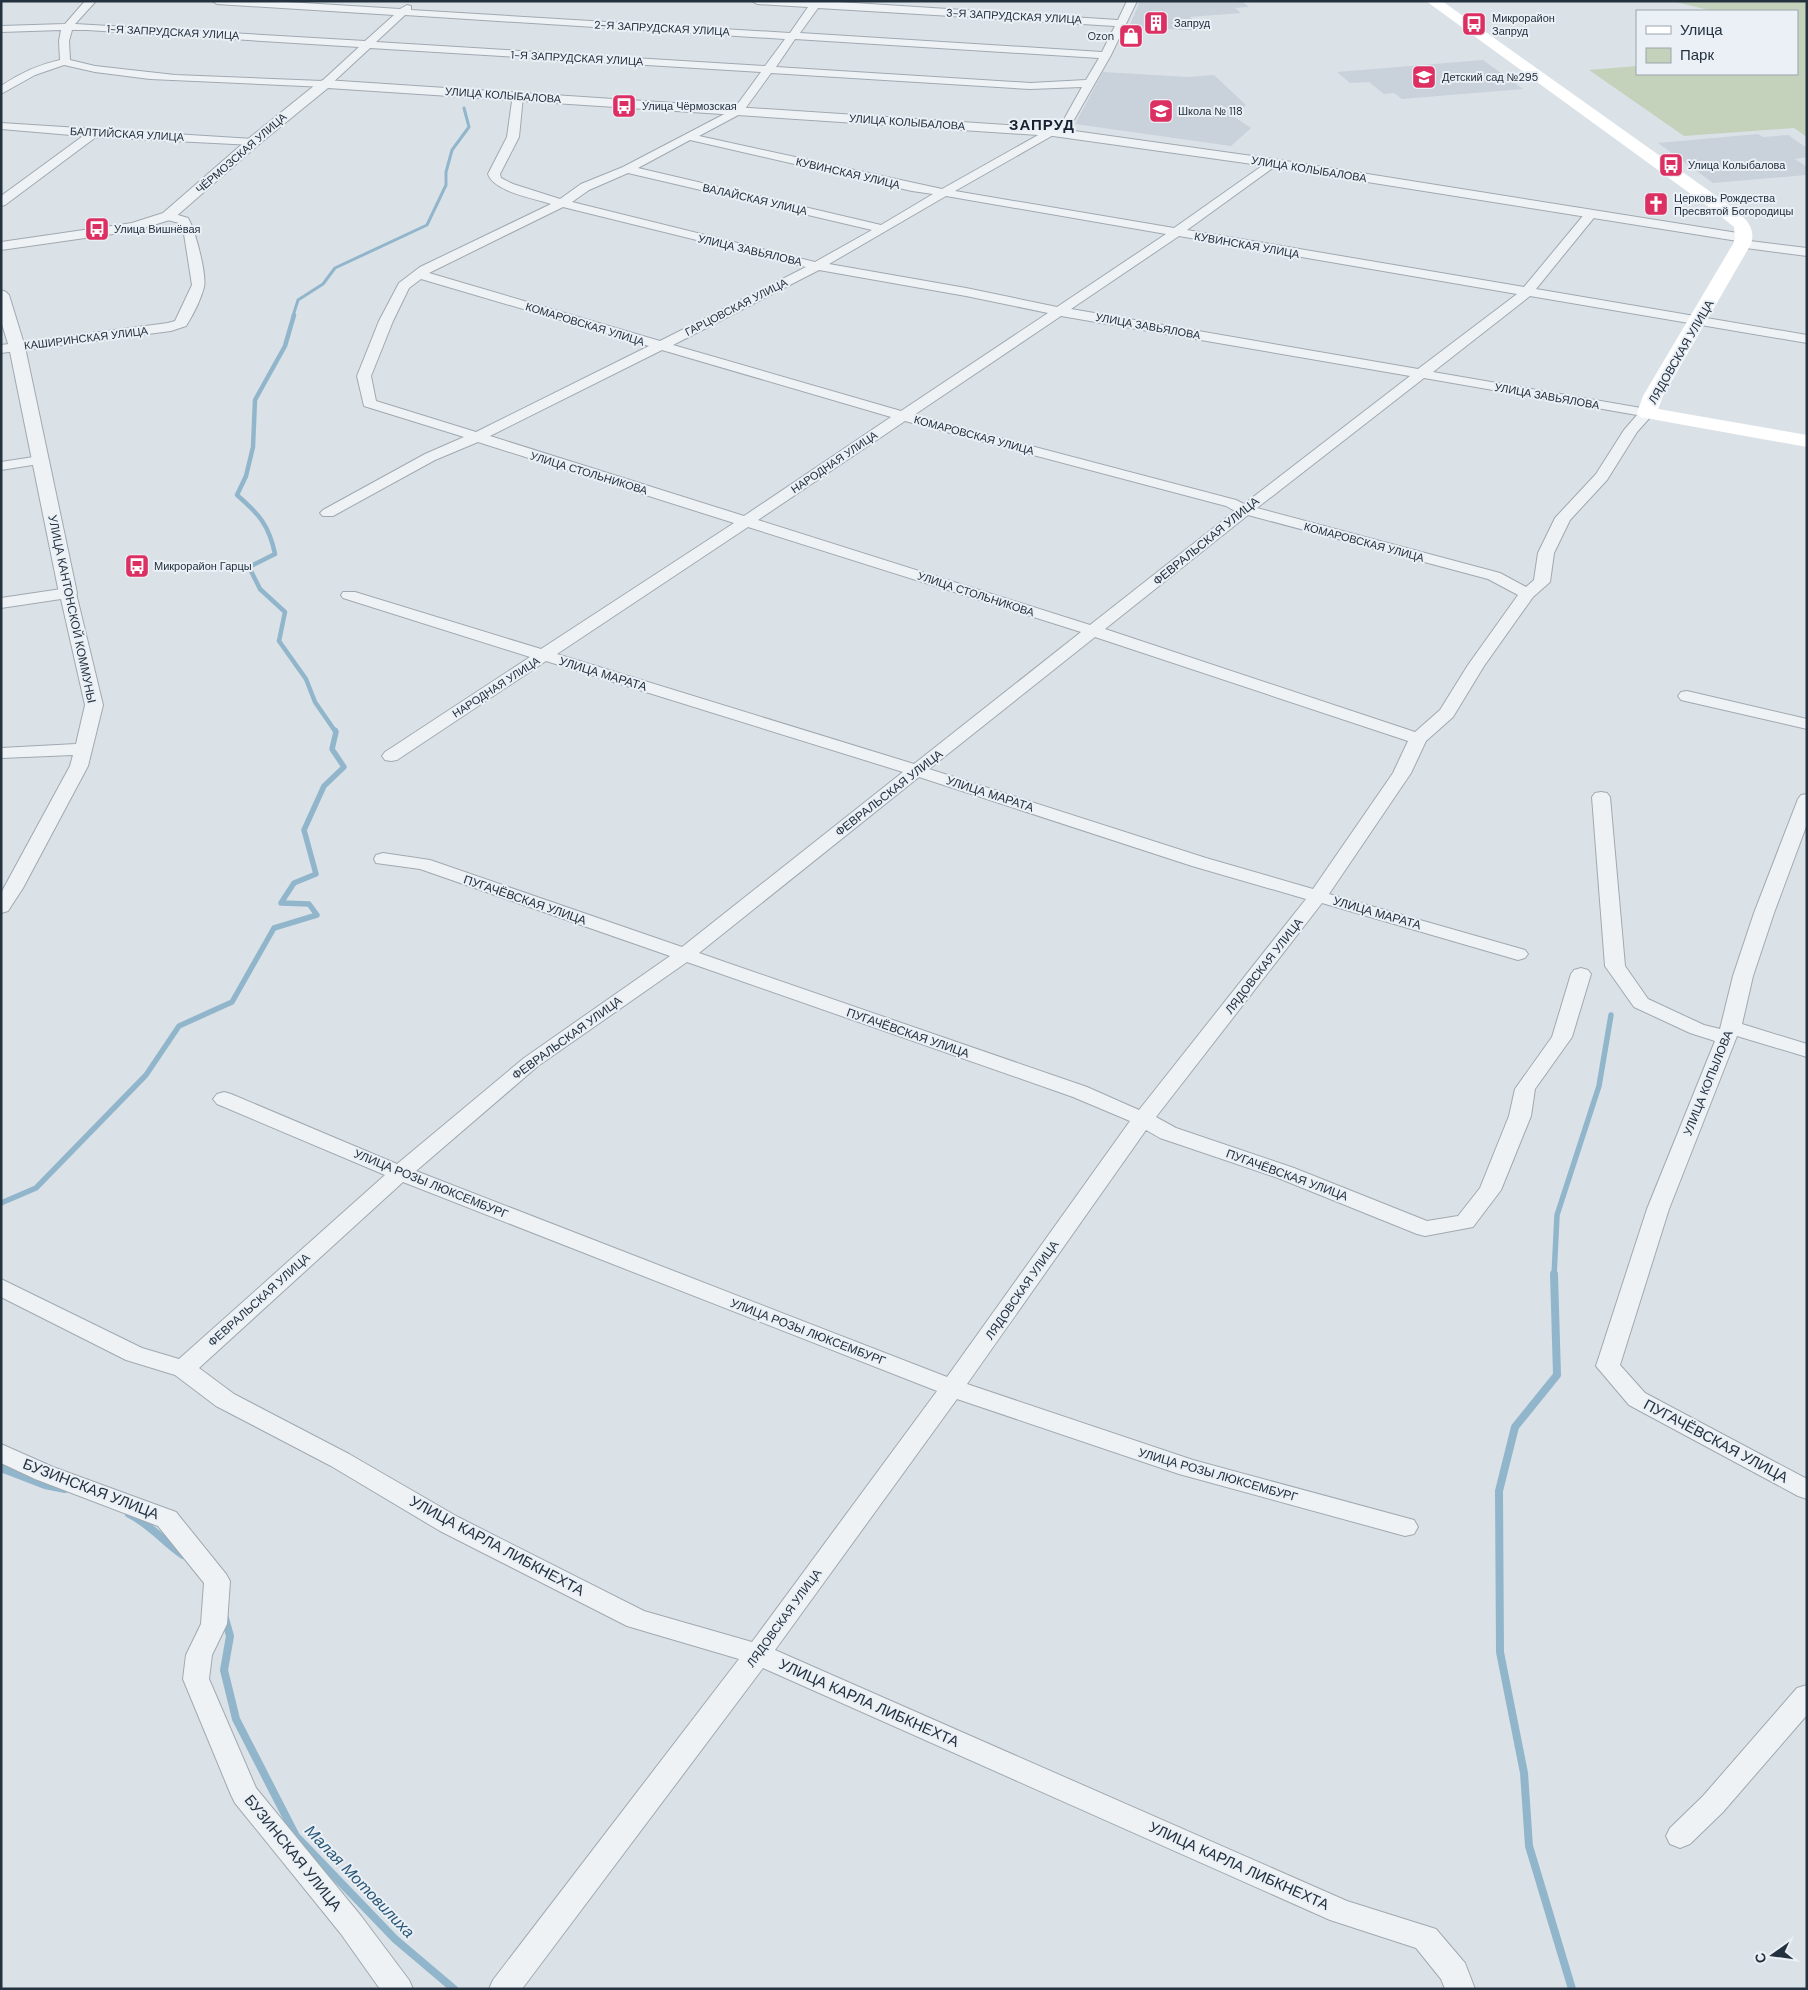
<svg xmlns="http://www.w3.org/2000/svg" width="1808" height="1990" font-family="'DM Sans',sans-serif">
<rect width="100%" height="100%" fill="#dbe2e7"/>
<g fill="#c9d1da">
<polygon points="1140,1 1242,1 1249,7 1235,8 1241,13 1190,17 1205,31 1129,27"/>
<polygon points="1483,60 1523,89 1402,99 1394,93 1384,94 1369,82 1350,83 1337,72"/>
<polygon points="1103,72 1188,77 1214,75 1246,105 1233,116 1251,128 1231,146 1075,124"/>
<polygon points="1758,134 1763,137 1788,135 1807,148 1807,157 1795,159 1807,167 1807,175 1713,183 1658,143"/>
</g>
<polygon fill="#c4d2bb" points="1671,1 1807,1 1807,137 1794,128 1684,136 1589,70 1637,66 1637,74 1797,74 1797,11 1713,11"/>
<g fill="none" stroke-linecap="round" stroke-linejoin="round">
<polyline stroke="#91b6cc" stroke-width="3" points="293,316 298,300 323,284 335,268 427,225 446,185 446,172 452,150 469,127 464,108"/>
<path stroke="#91b6cc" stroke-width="4.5" d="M294 315 285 346 255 400 253 447 246 476 237 495C259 514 269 525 275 554L249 567 260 589 285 612 279 641 306 679 315 702 335 731"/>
<g stroke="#91b6cc" stroke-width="5.5">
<polyline points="1,1203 36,1188 146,1075 179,1026 232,1002 274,928 317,915 309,904 281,903 294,883 316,874 304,830 324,786 344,767 332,749 336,732 335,730"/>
<polyline points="1554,1276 1557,1215 1599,1086 1611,1015"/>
</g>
<g stroke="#91b6cc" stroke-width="8">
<polyline points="1554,1274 1557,1375 1515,1427 1499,1491 1500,1652 1524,1773 1529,1846 1572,1989"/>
<polyline points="1,1468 45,1485 65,1489"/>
<path d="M129 1514C150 1524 164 1542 183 1555"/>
<polyline points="225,1618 230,1636 224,1670 236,1719 296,1836 395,1939 454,1989"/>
</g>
<defs>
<g id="minor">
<path d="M85 1H96L75 24 365 41 394 15 217 4 212 1H271L400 9 407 5 411 6V10L790 33 808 7 757 4 752 1H823L1118 20 1127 1H1137L1111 55 1071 125 955 191 1174 228 1269 161H1277L1279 163 1277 165 1187 230 1524 287 1587 211 1591 210 1597 214 1536 289 1807 335V343L1530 296 1433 372 1647 409 1652 410 1654 413 1637 432 1607 480 1570 520 1554 553 1550 582 1533 597 1484 666 1453 717 1426 741 1411 773 1329 894 1525 950 1528 954 1525 958 1518 960 1322 903 1156 1117 1176 1128 1294 1168 1427 1221 1458 1216 1480 1188 1509 1116 1515 1089 1552 1037 1571 974 1574 970 1581 968 1588 970 1591 974 1572 1037 1535 1089 1531 1116 1501 1190 1473 1227 1425 1236 1417 1234 1278 1178 1160 1138 1146 1130 967 1384 1193 1460 1414 1520 1418 1527 1414 1534 1405 1536 1179 1474 957 1399 775 1650 1347 1901 1436 1929 1465 1963 1475 1989H1445L1441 1979 1416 1948 1330 1920 763 1668 522 1989H489L493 1980 739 1659 627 1626 440 1531 331 1466 216 1406 175 1375 126 1360 1 1297V1279L142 1348 179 1359 385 1175 217 1104 213 1099 217 1094 224 1092 231 1094 397 1164 524 1058 670 956 420 869 376 863 374 859 376 855 383 853 430 860 682 947 903 772 546 661 397 760 391 761 385 760 382 756 385 752 530 657 343 598 341 595 343 592H355L541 649 734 523 478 442 435 460 333 516H323L320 513 323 510 425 454 464 437 364 406 357 376 379 321 399 283 420 267 551 204C534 198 494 192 488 174L507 137 513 94 517 93 523 96 519 137 500 174 501 178 513 184 560 199 581 184 623 167 734 109 761 72 370 48 329 86 325 87 150 79 95 72 64 65 35 75 1 94V86C20 73 38 65 60 60L59 41 61 30 1 32V26L65 24ZM818 8 1115 26 1102 52 800 33ZM405 15 785 39 765 66 376 42ZM72 30H87L359 47 322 81 175 75 95 66 70 60 69 41ZM795 39 1099 58 1086 80 1030 83 776 67ZM771 73 1030 89 1082 87 1063 121 942 189 699 136 742 113ZM690 140 912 191 933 194 881 225 638 168ZM628 173 872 230 815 262 572 202 589 190ZM946 196 1166 234 1057 307 966 288 829 264ZM563 207 806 267 660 341 429 273ZM1179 236 1517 294 1418 369 1071 309ZM819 270 966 296 1048 313 901 411 673 345ZM421 279 649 346 476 432 376 401 371 376 393 321 409 288ZM1061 316 1410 376 1244 504 1236 500 914 415ZM662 350 891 417 744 516 490 436ZM1424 378 1637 415 1624 430 1596 474 1555 518 1538 553 1534 580 1526 587 1500 573 1257 508ZM905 421 1226 506 1235 511 1090 625 758 520ZM1248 515 1488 579 1518 595 1468 665 1440 710 1415 732 1105 629ZM748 527 1081 632 914 764 557 654ZM1095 637 1408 741 1393 773 1313 889 1206 858 929 769ZM919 777 1192 866 1306 899 1139 1110 1087 1087 699 953ZM687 962 1073 1097 1130 1121 947 1377 416 1171 538 1066ZM403 1182 937 1391 752 1642 644 1611 458 1517 349 1454 234 1394 199 1368Z"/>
<polygon points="1,123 253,139 259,142 253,145 96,137 5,205 1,206 1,196 83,136 1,129"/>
<path d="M168 212 188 218C195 229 207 275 204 287 201 299 193 315 186 326L171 331 1 353V345L168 323 175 321 192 285 184 234 179 223 164 219 162 216Z"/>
<polygon points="1742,240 1807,248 1807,256 1738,247 1736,244 1738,241"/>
<polygon points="40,456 45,457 47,460 45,463 1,470 1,462"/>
<polygon points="68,588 74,590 76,593 103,705 88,766 23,888 8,911 1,913 1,893 70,766 73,755 1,758 1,748 76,744 85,705 61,599 1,608 1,598"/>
<polygon points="1687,691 1807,719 1807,729 1681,700 1678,696 1681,692"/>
<polygon points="1601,792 1607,793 1610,797 1625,966 1648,999 1704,1025 1720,1029 1733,976 1754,913 1798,799 1801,795 1807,794 1807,824 1774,913 1753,976 1742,1024 1807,1044 1807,1057 1737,1036 1669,1209 1620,1365 1645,1393 1807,1479 1807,1499 1798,1496 1629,1405 1596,1366 1647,1209 1715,1041 1690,1033 1634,1007 1605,966 1592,797 1595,793"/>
<polygon points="1,1444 53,1467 176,1512 226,1574 230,1581 227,1624 212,1655 209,1679 256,1788 361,1916 409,1980 413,1989 380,1989 341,1934 235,1803 231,1795 183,1679 186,1655 201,1624 204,1583 158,1526 35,1479 1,1463"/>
<polygon points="1807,1685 1807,1715 1723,1812 1690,1844 1680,1848 1670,1844 1666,1836 1670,1828 1703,1796 1797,1688"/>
</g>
<g id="tertiary">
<polygon points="325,80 1053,128 1273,159 1744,234 1749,235 1751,238 1749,241 1744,242 1273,167 1053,136 328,88 258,145 173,219 134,231 1,250 1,242 132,223 163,213 248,139 320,81"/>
<polygon points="1,290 6,292 9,295 25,347 77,593 75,597 68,599 61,597 59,593 9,347 1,321"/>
</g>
</defs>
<use href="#minor" stroke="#a0a9b1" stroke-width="2"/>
<use href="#tertiary" stroke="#a0a9b1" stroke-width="2"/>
<use href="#minor" fill="#eef2f5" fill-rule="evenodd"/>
<use href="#tertiary" fill="#eef2f5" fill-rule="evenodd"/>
<path fill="#fff" fill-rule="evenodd" d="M1426 1H1442L1729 205C1742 216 1757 225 1751 244L1663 396 1658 409 1807 435V447L1640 417 1637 413 1643 396 1733 244 1735 238 1734 227 1717 213Z"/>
</g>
<defs>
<symbol id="building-square" viewBox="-11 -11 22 22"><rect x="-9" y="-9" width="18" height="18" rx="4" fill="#dc3063" stroke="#eaf0f5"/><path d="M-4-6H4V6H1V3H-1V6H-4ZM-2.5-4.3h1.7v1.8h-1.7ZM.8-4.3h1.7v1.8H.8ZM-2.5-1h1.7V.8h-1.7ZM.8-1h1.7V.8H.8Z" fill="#fff"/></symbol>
<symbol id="bus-square" viewBox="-11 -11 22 22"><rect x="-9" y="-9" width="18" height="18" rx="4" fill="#dc3063" stroke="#eaf0f5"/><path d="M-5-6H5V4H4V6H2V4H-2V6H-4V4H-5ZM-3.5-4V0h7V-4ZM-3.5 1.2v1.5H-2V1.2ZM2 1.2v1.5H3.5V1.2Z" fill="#fff"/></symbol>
<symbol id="shop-square" viewBox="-11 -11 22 22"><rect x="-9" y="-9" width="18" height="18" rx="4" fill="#dc3063" stroke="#eaf0f5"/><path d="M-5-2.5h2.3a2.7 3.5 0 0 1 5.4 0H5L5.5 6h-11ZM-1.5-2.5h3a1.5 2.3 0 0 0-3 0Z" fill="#fff"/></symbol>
<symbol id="school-square" viewBox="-11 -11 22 22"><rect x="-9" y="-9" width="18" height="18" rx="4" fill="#dc3063" stroke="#eaf0f5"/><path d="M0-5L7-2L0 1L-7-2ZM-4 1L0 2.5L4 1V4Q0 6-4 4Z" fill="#fff"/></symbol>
<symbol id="church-square" viewBox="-11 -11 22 22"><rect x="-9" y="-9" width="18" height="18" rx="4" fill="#dc3063" stroke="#eaf0f5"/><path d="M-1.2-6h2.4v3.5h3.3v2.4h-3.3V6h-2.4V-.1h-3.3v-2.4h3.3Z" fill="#fff"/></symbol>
</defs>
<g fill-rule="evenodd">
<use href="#building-square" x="1142" y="9" width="28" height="28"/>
<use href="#bus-square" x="1460" y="10" width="28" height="28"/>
<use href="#shop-square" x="1117" y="22" width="28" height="28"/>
<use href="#school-square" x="1410" y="63" width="28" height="28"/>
<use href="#bus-square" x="610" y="92" width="28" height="28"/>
<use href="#school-square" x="1147" y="97" width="28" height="28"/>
<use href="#bus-square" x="1657" y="151" width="28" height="28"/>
<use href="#church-square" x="1642" y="190" width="28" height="28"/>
<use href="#bus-square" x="83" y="215" width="28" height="28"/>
<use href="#bus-square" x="123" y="552" width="28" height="28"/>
</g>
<g text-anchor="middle" stroke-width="4" stroke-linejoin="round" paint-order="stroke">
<g font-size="11" fill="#24313f" stroke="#eaf0f5">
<text transform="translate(1014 16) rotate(3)" y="4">3-Я ЗАПРУДСКАЯ УЛИЦА</text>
<text transform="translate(662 28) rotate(3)" y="4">2-Я ЗАПРУДСКАЯ УЛИЦА</text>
<text transform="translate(173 32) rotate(3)" y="4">1-Я ЗАПРУДСКАЯ УЛИЦА</text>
<text transform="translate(577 58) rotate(3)" y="4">1-Я ЗАПРУДСКАЯ УЛИЦА</text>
<text transform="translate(503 95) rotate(4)" y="4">УЛИЦА КОЛЫБАЛОВА</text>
<text transform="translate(907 122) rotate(4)" y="4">УЛИЦА КОЛЫБАЛОВА</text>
<text transform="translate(127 134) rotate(3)" y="4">БАЛТИЙСКАЯ УЛИЦА</text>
<text transform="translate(241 153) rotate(-41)" y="4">ЧЁРМОЗСКАЯ УЛИЦА</text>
<text transform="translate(1309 169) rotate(9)" y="4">УЛИЦА КОЛЫБАЛОВА</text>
<text transform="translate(848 173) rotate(13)" y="4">КУВИНСКАЯ УЛИЦА</text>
<text transform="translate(755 199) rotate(13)" y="4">ВАЛАЙСКАЯ УЛИЦА</text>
<text transform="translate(1247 245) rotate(10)" y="4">КУВИНСКАЯ УЛИЦА</text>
<text transform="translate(750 250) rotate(13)" y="4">УЛИЦА ЗАВЬЯЛОВА</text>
<text transform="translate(736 307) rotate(-27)" y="4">ГАРЦОВСКАЯ УЛИЦА</text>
<text transform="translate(585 324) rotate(17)" y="4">КОМАРОВСКАЯ УЛИЦА</text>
<text transform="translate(1148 326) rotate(10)" y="4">УЛИЦА ЗАВЬЯЛОВА</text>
<text transform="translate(86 338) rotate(-7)" y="4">КАШИРИНСКАЯ УЛИЦА</text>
<text transform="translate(1547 396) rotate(10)" y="4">УЛИЦА ЗАВЬЯЛОВА</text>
<text transform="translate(974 435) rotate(15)" y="4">КОМАРОВСКАЯ УЛИЦА</text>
<text transform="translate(834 462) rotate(-34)" y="4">НАРОДНАЯ УЛИЦА</text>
<text transform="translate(589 473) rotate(17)" y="4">УЛИЦА СТОЛЬНИКОВА</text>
<text transform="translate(1364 542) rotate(15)" y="4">КОМАРОВСКАЯ УЛИЦА</text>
<text transform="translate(976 594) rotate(18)" y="4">УЛИЦА СТОЛЬНИКОВА</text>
<text transform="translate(496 687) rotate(-33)" y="4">НАРОДНАЯ УЛИЦА</text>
</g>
<g font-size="11" fill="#24313f" stroke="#eaf0f5" text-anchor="start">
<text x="1492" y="22">Микрорайон<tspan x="1492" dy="13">Запруд</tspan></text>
<text x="1174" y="27">Запруд</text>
<text x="1114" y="40" text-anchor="end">Ozon</text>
<text x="1442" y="81">Детский сад №295</text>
<text x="642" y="110">Улица Чёрмозская</text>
<text x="1178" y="115">Школа № 118</text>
<text x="1688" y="169">Улица Колыбалова</text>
<text x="1674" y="202">Церковь Рождества<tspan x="1674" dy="13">Пресвятой Богородицы</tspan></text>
<text x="114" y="233">Улица Вишнёвая</text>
<text x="154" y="570">Микрорайон Гарцы</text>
</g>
<g font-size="12" fill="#24313f" stroke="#eaf0f5">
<text transform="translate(1681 352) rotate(-60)" y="4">ЛЯДОВСКАЯ УЛИЦА</text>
<text transform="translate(1206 541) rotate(-39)" y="4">ФЕВРАЛЬСКАЯ УЛИЦА</text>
<text transform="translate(72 609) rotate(78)" y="4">УЛИЦА КАНТОНСКОЙ КОММУНЫ</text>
<text transform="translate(603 674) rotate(17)" y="4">УЛИЦА МАРАТА</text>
<text transform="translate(889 793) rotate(-38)" y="4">ФЕВРАЛЬСКАЯ УЛИЦА</text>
<text transform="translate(990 794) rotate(18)" y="4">УЛИЦА МАРАТА</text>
<text transform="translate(525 900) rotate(19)" y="4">ПУГАЧЁВСКАЯ УЛИЦА</text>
<text transform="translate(1377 913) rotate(16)" y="4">УЛИЦА МАРАТА</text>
<text transform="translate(1264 966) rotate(-52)" y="4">ЛЯДОВСКАЯ УЛИЦА</text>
<text transform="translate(908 1033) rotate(19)" y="4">ПУГАЧЁВСКАЯ УЛИЦА</text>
<text transform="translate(567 1038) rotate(-36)" y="4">ФЕВРАЛЬСКАЯ УЛИЦА</text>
<text transform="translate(1708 1083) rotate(-68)" y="4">УЛИЦА КОПЫЛОВА</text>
<text transform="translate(1287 1175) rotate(20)" y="4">ПУГАЧЁВСКАЯ УЛИЦА</text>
<text transform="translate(431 1184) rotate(22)" y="4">УЛИЦА РОЗЫ ЛЮКСЕМБУРГ</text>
<text transform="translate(1022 1290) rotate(-55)" y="4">ЛЯДОВСКАЯ УЛИЦА</text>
<text transform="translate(259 1300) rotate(-42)" y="4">ФЕВРАЛЬСКАЯ УЛИЦА</text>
<text transform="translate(808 1332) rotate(21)" y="4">УЛИЦА РОЗЫ ЛЮКСЕМБУРГ</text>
<text transform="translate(1218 1475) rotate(16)" y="4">УЛИЦА РОЗЫ ЛЮКСЕМБУРГ</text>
<text transform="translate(784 1618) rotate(-54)" y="4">ЛЯДОВСКАЯ УЛИЦА</text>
</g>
<g font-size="15" font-weight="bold" letter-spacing="1" fill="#16222f" stroke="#eaf0f5">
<text x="1042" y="130">ЗАПРУД</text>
</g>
<g font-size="15" fill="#24313f" stroke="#eaf0f5">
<text transform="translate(1716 1441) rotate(28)" y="5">ПУГАЧЁВСКАЯ УЛИЦА</text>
<text transform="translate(91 1489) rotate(21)" y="5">БУЗИНСКАЯ УЛИЦА</text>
<text transform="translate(497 1546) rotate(28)" y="5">УЛИЦА КАРЛА ЛИБКНЕХТА</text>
<text transform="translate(869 1703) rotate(24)" y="5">УЛИЦА КАРЛА ЛИБКНЕХТА</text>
<text transform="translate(293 1853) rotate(51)" y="5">БУЗИНСКАЯ УЛИЦА</text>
<text transform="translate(1239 1866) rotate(24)" y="5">УЛИЦА КАРЛА ЛИБКНЕХТА</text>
</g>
<g font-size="16" font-style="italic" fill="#2a5777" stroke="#eaf0f5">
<text transform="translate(360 1881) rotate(46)" y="6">Малая Мотовилиха</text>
</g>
</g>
<rect width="1808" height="1990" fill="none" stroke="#24313f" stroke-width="5"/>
<rect x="1636" y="10" width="162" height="65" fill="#eaf0f5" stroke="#9ba4ac"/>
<rect x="1646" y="26" width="25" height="8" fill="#ffffff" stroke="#9ba4ac"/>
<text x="1680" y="35" font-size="15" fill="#24313f">Улица</text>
<rect x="1646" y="48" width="25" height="15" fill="#c4d2bb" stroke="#9ba4ac"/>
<text x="1680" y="60" font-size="15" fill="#24313f">Парк</text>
<g transform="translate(1773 1955) rotate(256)" stroke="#eaf0f5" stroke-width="4" paint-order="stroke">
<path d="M0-4L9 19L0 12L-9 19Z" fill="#24313f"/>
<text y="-8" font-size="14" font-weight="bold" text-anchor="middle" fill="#24313f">С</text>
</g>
</svg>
